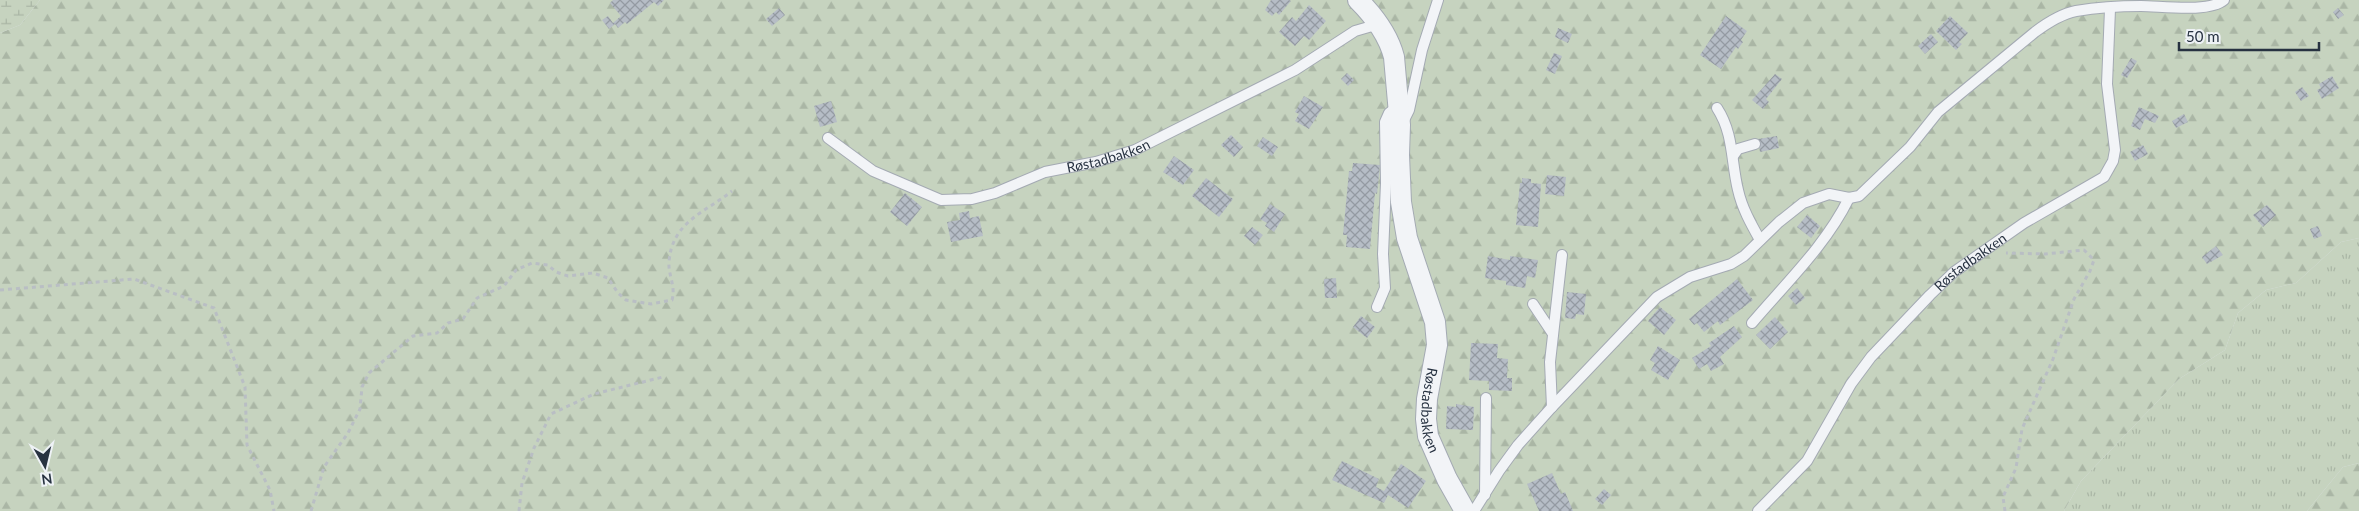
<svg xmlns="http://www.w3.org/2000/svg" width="2359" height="511" font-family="Lato,sans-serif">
<defs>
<pattern id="grass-tufts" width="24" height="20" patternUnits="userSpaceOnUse" patternTransform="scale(1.25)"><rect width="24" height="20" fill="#c6d3bf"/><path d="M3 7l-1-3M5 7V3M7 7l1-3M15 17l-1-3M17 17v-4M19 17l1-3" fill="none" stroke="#aab6a5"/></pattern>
<pattern id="forest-firs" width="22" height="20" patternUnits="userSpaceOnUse" patternTransform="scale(1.25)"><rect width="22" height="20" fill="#c6d3bf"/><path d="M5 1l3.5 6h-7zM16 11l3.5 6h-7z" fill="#aab6a5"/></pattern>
<pattern id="wetland-marsh" width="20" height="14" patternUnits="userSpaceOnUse" patternTransform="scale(1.25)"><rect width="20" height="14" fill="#c6d3bf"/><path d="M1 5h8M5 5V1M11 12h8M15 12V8" fill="none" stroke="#aab6a5"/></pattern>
<pattern id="building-cross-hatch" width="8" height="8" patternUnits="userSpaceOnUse" patternTransform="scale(1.25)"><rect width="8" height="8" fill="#b6bdc6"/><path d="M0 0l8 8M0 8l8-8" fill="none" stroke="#949aa2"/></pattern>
</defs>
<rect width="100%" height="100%" fill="#dfe3e9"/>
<polygon fill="url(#grass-tufts)" points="2359,238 2359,463 2343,467 2307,511 2064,511 2081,481 2179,379 2225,350 2238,313 2266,290 2296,283 2341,242"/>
<g fill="url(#forest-firs)">
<polygon points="40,0 2359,0 2359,238 2341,242 2296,283 2266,290 2238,313 2225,350 2179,379 2081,481 2064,511 0,511 0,33 20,25"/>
<polygon points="2359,463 2359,511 2307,511 2343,467"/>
</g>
<polygon fill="url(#wetland-marsh)" points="0,0 40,0 20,25 0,33"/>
<g fill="url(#building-cross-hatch)">
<polygon points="613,0 664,0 658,6 654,2 627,24 625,22 618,28 615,24 609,29 602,20 608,16 613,23 621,16 610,3"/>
<polygon points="1271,0 1289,0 1291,1 1279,15 1276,12 1272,16 1265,10"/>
<polygon points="1309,5 1326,21 1309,40 1304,36 1295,46 1279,32 1292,17 1296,21"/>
<polygon points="779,8 785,15 772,26 766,19"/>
<polygon points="2338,8 2344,15 2338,19 2333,12"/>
<polygon points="1726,16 1747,31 1741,40 1743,42 1738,49 1736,47 1721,69 1700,55"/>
<polygon points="1950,16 1968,33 1959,42 1962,44 1956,50 1936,31"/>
<polygon points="1558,28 1572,34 1568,43 1555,37"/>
<polygon points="1931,34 1938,42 1925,54 1918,46"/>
<polygon points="1554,53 1562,56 1555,74 1546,70"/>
<polygon points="2131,58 2137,61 2127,78 2121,75"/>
<polygon points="1347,73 1354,80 1348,86 1341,79"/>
<polygon points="1775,74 1782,79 1766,99 1769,102 1763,109 1752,100"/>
<polygon points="2332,76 2339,88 2322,99 2317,90 2321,88 2319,84"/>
<polygon points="2302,87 2309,96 2301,101 2295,92"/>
<polygon points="1304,96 1323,107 1309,129 1295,121 1299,114 1295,112"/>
<polygon points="831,101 837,122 820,127 814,106"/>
<polygon points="2139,107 2159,116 2155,123 2145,119 2140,130 2131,126"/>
<polygon points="2184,114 2188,122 2176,128 2172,121"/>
<polygon points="1231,135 1243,147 1234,157 1221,145"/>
<polygon points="1777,136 1779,148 1760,152 1758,139"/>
<polygon points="1263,137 1278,147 1272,156 1257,146"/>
<polygon points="2143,145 2148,154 2135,161 2130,152"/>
<polygon points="1174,156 1194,170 1183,185 1163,172"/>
<polygon points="1353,163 1380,165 1377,194 1375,193 1370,249 1346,247 1347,235 1343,235 1349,171 1352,171"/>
<polygon points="1547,175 1566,177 1564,196 1545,194"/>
<polygon points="1206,178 1233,199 1219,217 1192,196"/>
<polygon points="1522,178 1531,179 1531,183 1541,184 1538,227 1516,225 1520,183 1522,183"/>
<polygon points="905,193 922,207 907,226 890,212"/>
<polygon points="1270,204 1285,214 1274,232 1265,226 1267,223 1260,219"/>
<polygon points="2267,205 2276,215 2263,227 2253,215"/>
<polygon points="969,211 970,218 979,216 983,236 951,242 947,222 960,220 959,213"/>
<polygon points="1807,215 1820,226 1811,238 1797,227"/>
<polygon points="2318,226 2322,236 2314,239 2310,229"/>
<polygon points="1252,227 1263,235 1255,245 1244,236"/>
<polygon points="2216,246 2223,255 2207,264 2202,257"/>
<polygon points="1488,256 1510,260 1510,256 1538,260 1535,278 1527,276 1525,288 1506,285 1506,281 1485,278"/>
<polygon points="1336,278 1337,298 1325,298 1324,279"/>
<polygon points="1737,279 1753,300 1720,325 1718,321 1704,332 1697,323 1694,325 1689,319"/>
<polygon points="1797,288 1805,298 1796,305 1788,296"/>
<polygon points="1567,292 1586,294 1584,315 1576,314 1575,319 1565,318"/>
<polygon points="1660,307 1676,320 1664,335 1648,321"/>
<polygon points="1361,316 1375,327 1367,338 1353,327"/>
<polygon points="1775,317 1788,332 1770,349 1756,335"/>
<polygon points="1734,326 1742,337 1720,357 1724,364 1711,371 1707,364 1699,369 1692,358 1711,346 1709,343"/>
<polygon points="1471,343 1498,344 1497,358 1508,359 1507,378 1512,378 1512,391 1489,390 1489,381 1469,380"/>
<polygon points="1658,346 1680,360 1668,380 1651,370 1655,363 1650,360"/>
<polygon points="1456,404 1474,407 1473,430 1446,429 1447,406 1456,407"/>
<polygon points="1342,461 1379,479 1376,487 1384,491 1401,464 1426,481 1408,508 1388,495 1384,503 1332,480"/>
<polygon points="1552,473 1561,494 1565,492 1573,511 1539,511 1527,484"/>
<polygon points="1604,489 1611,495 1602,505 1595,499"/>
</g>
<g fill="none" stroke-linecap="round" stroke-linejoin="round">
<defs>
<g id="service">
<path d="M1717 108C1734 134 1731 162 1738 190 1742 208 1751 224 1760 240"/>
<polyline points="1403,122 1409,110 1422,50 1438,0"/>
<path id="s1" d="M828 138 873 171 941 200 972 199 995 193 1045 172 1096 162 1135 150 1295 70 1355 31 1379 24"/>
<polyline points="1733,156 1738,149 1755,144"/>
<polyline points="1533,304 1553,334"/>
<polyline points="1377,307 1385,288 1383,254 1386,183 1385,122 1389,113 1397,107"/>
<path d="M1752 323C1786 283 1826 245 1849 198"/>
<polyline points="1552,407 1550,362 1562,255"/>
<polyline points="1485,495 1486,398"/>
<path d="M1474 511 1499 471 1518 445 1552 407 1657 297 1690 277 1731 264 1744 256 1779 222 1803 203 1829 194 1849 198 1859 196 1910 147 1938 112 2035 32C2047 23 2061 14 2076 11 2094 8 2123 6 2141 6 2161 6 2209 13 2224 0"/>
<path id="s2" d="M1758 511 1807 461 1851 384 1871 357 1930 295 1954 272 2024 223 2104 177 2113 161 2115 150 2107 84 2110 9"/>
</g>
<g id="minor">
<path id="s3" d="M1358 0C1374 16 1388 34 1394 57L1400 125 1399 155 1401 202 1407 238 1435 322 1437 345 1427 399 1426 419 1428 436 1447 479 1465 511"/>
</g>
</defs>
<use href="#service" stroke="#a4aab3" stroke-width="12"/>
<use href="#minor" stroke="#a4aab3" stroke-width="22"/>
<g stroke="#b9bec4" stroke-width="3" stroke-dasharray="4 4" stroke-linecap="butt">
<polyline points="0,290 134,279 214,308 245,387 247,445 270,490 274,511"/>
<path d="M311 511 324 467 348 433 360 409 362 387 369 373 413 336 437 333 448 323 463 319 477 298 504 286 516 270 532 263 548 265 556 272 568 276 593 273 608 278 618 293 626 300 651 304 672 300C676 286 668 275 669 262 672 222 704 213 732 191"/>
<polyline points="519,511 522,483 534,448 551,414 594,394 663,377"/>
<polyline points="2005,511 2003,497 2016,468 2022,429 2053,359 2074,299 2090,271 2094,260 2084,250 2045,254 2006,253"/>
</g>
<use href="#service" stroke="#f2f4f7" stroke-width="10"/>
<use href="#minor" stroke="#f2f4f7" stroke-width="20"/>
</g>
<g text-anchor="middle" stroke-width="5" stroke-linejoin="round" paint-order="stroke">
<g font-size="14" fill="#273241" stroke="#eef2f6">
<text dy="5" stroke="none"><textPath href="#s1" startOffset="304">Røstadbakken</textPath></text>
<text dy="5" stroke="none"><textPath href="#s2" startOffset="330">Røstadbakken</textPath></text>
<text dy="5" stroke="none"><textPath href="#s3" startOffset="428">Røstadbakken</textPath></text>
</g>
</g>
<g transform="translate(45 466) rotate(172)" stroke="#eef2f6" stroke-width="4" paint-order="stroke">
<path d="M0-4L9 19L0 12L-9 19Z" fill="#273241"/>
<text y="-8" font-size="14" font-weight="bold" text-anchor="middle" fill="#273241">N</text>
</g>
<path d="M2179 42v8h140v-8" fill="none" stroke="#273241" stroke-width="2.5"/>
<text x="2186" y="42" font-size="15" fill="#273241" stroke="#eef2f6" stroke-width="4" paint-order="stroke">50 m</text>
</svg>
